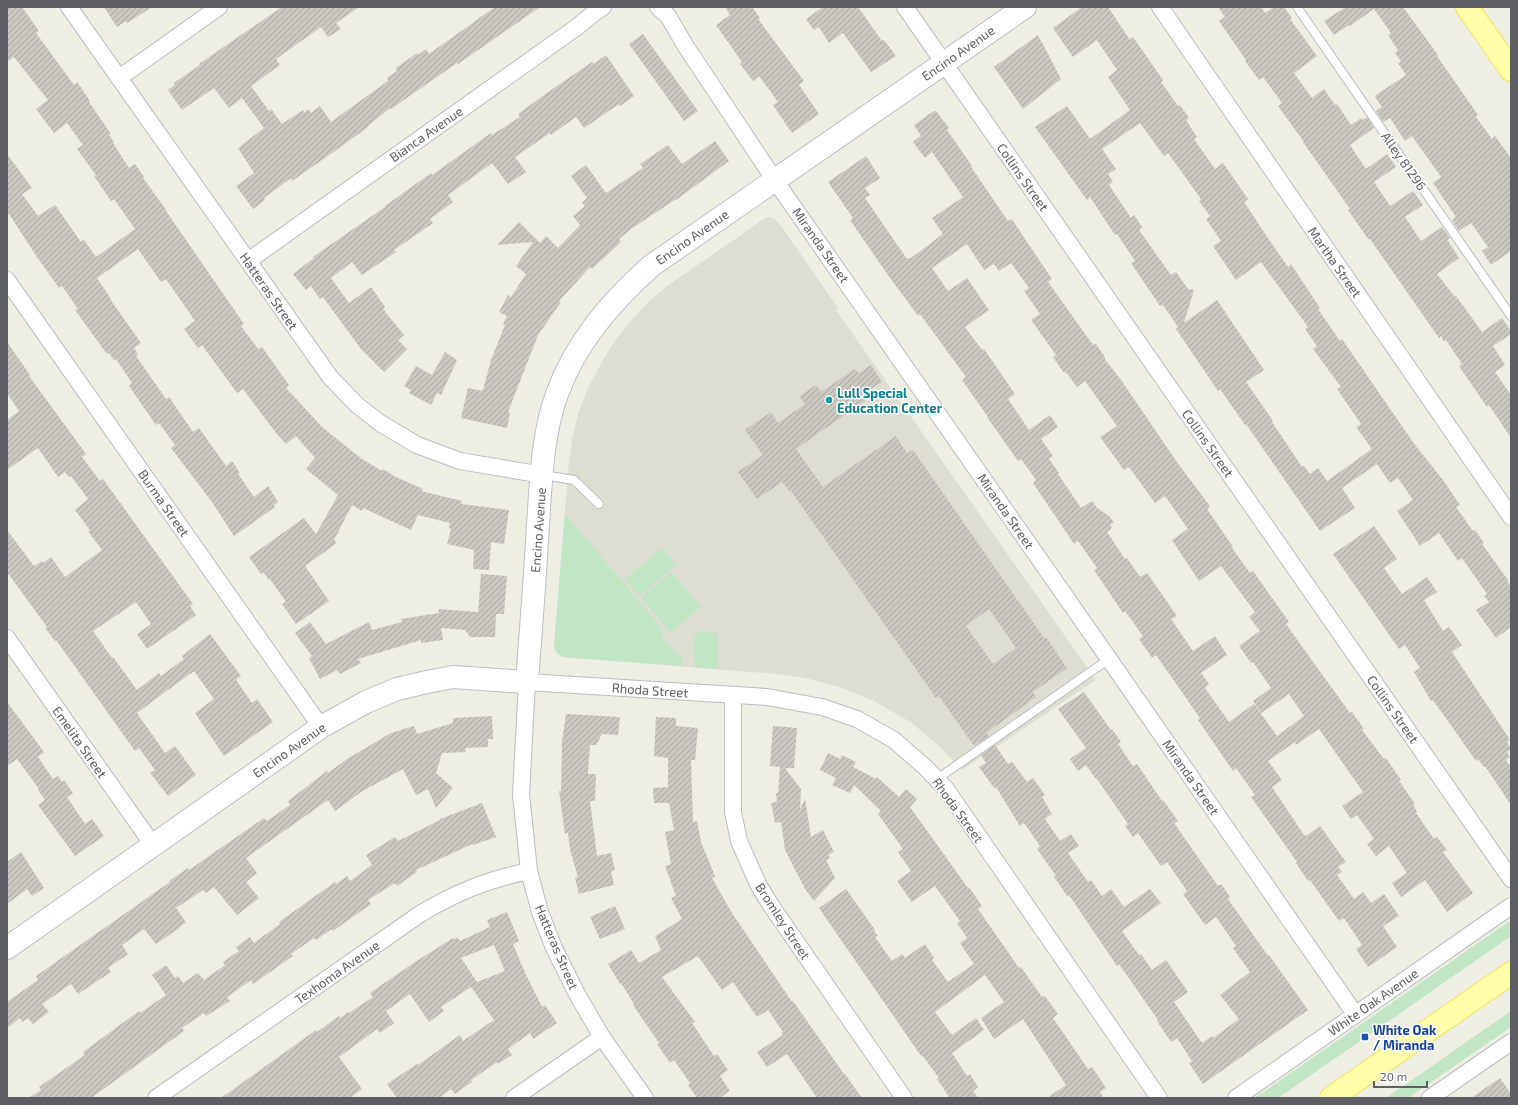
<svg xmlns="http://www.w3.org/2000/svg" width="1518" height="1105" font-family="'Exo 2',sans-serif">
<defs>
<pattern id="building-hatch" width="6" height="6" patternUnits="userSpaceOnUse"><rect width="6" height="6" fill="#cac8c1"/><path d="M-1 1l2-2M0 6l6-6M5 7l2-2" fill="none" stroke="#a7a6a0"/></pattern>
</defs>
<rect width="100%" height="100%" fill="#eeeee3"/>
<polygon fill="#deddd1" points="768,217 773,218 779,223 838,308 836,310 1096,680 962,770 940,747 912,723 874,701 840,687 805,678 778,674 563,657 557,653 554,646 569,461 572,440 578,414 588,388 603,360 614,342 630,322 648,302 670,284 764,219"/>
<g fill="#c0e6c6">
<polygon points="565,514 661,627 661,637 683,659 682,666 563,657 557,653 554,646"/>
<polygon points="662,548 676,565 639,596 625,579"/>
<polygon points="671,572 701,607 671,633 641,598"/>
<polygon points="699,632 718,633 718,669 695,667 694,637"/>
<polygon points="1511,920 1511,936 1278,1098 1255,1098"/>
<polygon points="1511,1011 1511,1027 1408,1098 1386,1098"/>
</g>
<g fill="url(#building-hatch)" fill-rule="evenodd">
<polygon points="7,7 22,7 39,31 36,33 74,85 77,82 90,101 89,102 111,134 109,135 114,142 113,143 129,168 135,164 144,177 143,178 167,211 166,211 244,324 241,326 258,349 262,347 289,385 286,388 323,428 362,459 382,471 383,469 396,477 423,489 421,491 462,501 461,504 509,510 504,544 491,542 489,570 473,569 474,550 447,544 451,529 449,528 450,523 418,515 411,530 363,508 362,511 352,505 334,540 337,543 305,566 329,601 296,624 282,604 286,602 270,579 269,580 263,572 261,574 249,557 304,518 316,534 338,495 306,469 315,458 296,436 286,444 276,433 243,389 237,393 202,345 198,348 184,329 195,321 166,279 161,282 138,249 97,278 111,299 110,299 141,343 134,348 138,354 136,356 166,399 169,397 193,432 199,428 226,466 232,461 240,473 238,474 254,497 268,486 278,502 274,505 275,507 234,536 212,502 171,448 175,445 159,423 156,425 129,386 132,383 116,359 114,360 109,353 107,354 75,310 78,309 62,286 59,288 37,257 7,211 7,154 32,188 22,194 38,216 55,205 81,242 84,240 96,257 135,229 114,199 111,201 94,176 96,175 77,149 83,145 67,123 54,133 36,109 48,100 14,57 7,62"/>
<polygon points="104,7 152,7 127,23 126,21 117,27"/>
<polygon points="282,7 359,7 336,23 341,29 328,37 321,27 276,59 280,65 251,86 269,111 271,109 282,124 303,110 304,113 308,109 311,113 320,106 331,122 388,81 387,78 397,71 396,68 417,53 418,55 426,49 429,54 495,7 540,7 458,64 457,63 391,109 390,108 368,126 368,127 339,148 292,181 291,178 264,198 265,200 253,209 236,186 254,173 238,148 264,128 242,98 229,108 214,88 182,110 168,90 175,85 174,83 200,65 199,64"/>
<polygon points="725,7 752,7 760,18 758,19 804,81 799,85 819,114 792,133 773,105 778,102 759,76 753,81 740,64 742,62 716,25 730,15"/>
<polygon points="823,7 858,7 882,41 884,40 896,56 871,72 843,33 829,43 819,27 814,30 806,19"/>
<path d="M1082 7H1108L1130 40 1133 37 1163 80 1161 82 1178 106 1180 105 1189 118 1186 120 1197 137 1194 139 1215 169 1223 163 1248 199 1244 202 1270 241 1288 267 1291 264 1320 308 1318 309 1340 341 1342 339 1415 445 1443 480 1460 505 1456 507 1473 531 1475 530 1484 543 1482 544 1508 580 1507 581 1511 587V627L1496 638 1476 610 1489 602 1484 596 1487 594 1462 558 1458 561 1439 533 1420 546 1397 511 1413 500 1398 478 1390 483 1377 464 1342 488 1355 508 1320 531 1246 424 1245 425 1220 389 1218 391 1176 329 1178 327 1163 305 1160 306 1131 263 1135 261 1117 234 1115 235 1111 229 1090 197 1087 200 1035 127 1067 106 1090 139 1130 110 1108 77 1117 70 1097 40 1073 57 1053 28ZM1140 123 1164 156 1168 153 1201 199 1199 201 1210 216 1206 219 1221 241 1213 246 1236 280 1261 262 1308 327 1305 329 1317 346 1313 349 1341 387 1337 389 1361 424 1356 427 1372 449 1327 481 1318 468 1310 474 1304 466 1302 467 1272 422H1273L1271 418 1246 382 1264 370 1217 300 1184 323 1194 290 1188 289 1176 272 1171 275 1139 230 1142 227 1134 215 1131 218 1109 185 1113 182 1108 174 1116 169 1102 149Z"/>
<polygon points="1218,7 1261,7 1265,13 1274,7 1284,7 1292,18 1290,19 1317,56 1294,73 1312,98 1324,89 1335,105 1337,104 1351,125 1361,118 1362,120 1367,117 1374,128 1350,145 1366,169 1387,154 1396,167 1374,182 1390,206 1413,191 1423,205 1405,217 1421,241 1442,227 1450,238 1447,240 1448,241 1459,258 1437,274 1455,297 1456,296 1482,332 1502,318 1511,331 1511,334 1493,346 1505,365 1495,372 1511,395 1511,438 1489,405 1487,407 1459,366 1462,364 1446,340 1444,342 1441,336 1439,338 1386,262 1370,239 1368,239 1348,210 1350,209 1303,142 1304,142 1278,106 1282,103 1263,77 1259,80 1245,61 1246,60 1219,21 1225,17"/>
<polygon points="1346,7 1403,7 1438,55 1437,56 1478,115 1476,117 1492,139 1495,136 1511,158 1511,251 1491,265 1482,251 1488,247 1471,223 1459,231 1452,220 1456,217 1433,183 1441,177 1412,136 1405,141 1390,118 1383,122 1376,111 1382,107 1375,97 1376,95 1406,75 1398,63 1401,61 1395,53 1398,50 1388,35 1391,33 1374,9 1350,26 1349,25 1334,35 1324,21"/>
<polygon points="643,34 698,111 684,121 629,44"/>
<polygon points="1038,35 1061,79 1023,109 994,67"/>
<polygon points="606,55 634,96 620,106 619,104 584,128 576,117 551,135 550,133 515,157 526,172 508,184 492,163 448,195 453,202 430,219 433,223 394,250 396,252 362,275 352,262 331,278 349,303 371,287 385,307 383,309 404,335 398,340 407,349 384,372 361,349 323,297 320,299 311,286 306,290 293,274 314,258 313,257 385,207 385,206 431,173 432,175 491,133 492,135 520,117 518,114 544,95 592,62 594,64"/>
<path d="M934 111H936L949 128 947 130 972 166 971 167 1008 221 1012 219 1023 236 1052 279 1048 282 1093 345 1096 344 1105 357 1104 358 1121 380 1179 465 1210 506 1207 509 1233 547 1232 548 1250 573 1253 571 1289 622 1286 624 1303 648 1350 713 1352 712 1364 729 1362 730 1384 759 1386 758 1401 780 1399 781 1415 804 1413 805 1417 812 1416 813 1434 839 1437 837 1447 850 1443 852 1473 893 1447 912 1425 880 1401 897 1392 883 1407 873 1389 846 1376 856 1367 844 1374 839 1357 815 1351 819 1342 806 1363 792 1319 729 1296 745 1295 742 1268 761 1282 780 1272 787 1304 835 1306 836 1320 826 1346 862 1338 867 1342 872 1337 875 1354 899 1363 892 1371 903 1384 894 1399 916 1383 926 1397 947 1368 967 1356 949 1362 945 1344 918 1339 921 1310 880 1308 881 1296 863 1297 862 1251 797 1255 795 1236 768 1233 771 1198 720 1200 718 1195 711 1156 655 1152 658 1139 639 1143 636 1125 611 1123 613 1094 570 1097 568 1078 541 1074 544 1060 523 1033 483 1036 480 1021 459 1018 461 987 417H988L962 380 966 377 920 314 918 316 916 313 890 278 850 220 853 218 828 182 866 156 880 178 865 188 870 195 865 198 907 259 911 258 943 234 932 218 963 197 932 152 925 158 913 142 921 136 914 125ZM967 244 984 270 994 264 999 271 1011 263 1029 288 1024 291 1040 314 1031 320 1056 355 1053 357 1064 373 1066 372 1077 387 1085 381 1117 426 1100 437 1124 470 1129 467 1155 503 1165 496 1188 529 1172 540 1199 581 1221 566 1255 612 1249 617 1260 631 1239 646 1251 663 1253 662 1271 688 1253 701 1261 713 1289 694 1304 716 1277 736 1254 704 1229 722 1205 688 1209 684 1201 673 1227 655 1215 636 1193 651 1171 619 1177 616 1147 573 1140 577 1127 558 1125 559 1107 532 1112 528 1110 525 1114 522 1109 516 1097 508 1092 501 1081 508 1058 474 1059 473 1049 459 1053 456 1041 439 1058 427 1050 415 1029 430 1008 399 1015 394 984 349 982 350 965 327 989 310 967 278 948 291 932 268Z"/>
<polygon points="715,141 729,161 676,200 676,199 631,229 619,239 621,242 592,269 590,267 559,301 561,302 538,335 508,412 510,413 507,428 461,418 468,388 482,391 483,390 491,360 505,325 503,324 507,316 499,312 508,295 511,297 526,274 516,266 533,242 497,245 519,222 540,243 546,236 558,248 580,225 573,216 585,206 582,203 587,198 571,176 586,165 606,193 643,168 640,164 668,145 682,164"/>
<polygon points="7,342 30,375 29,376 86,454 82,457 100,481 103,479 193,604 190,606 196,615 147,649 137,634 151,624 136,602 93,631 112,658 113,657 137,690 159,673 161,676 184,659 182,656 210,634 241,676 236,680 252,703 257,699 273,722 224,756 195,713 214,699 194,671 161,695 137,713 165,753 175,746 196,775 168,796 150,773 155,770 139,748 135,751 56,640 55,641 45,628 47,627 7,572 7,530 34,566 42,561 43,563 51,557 65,577 102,550 88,531 90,530 75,510 88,499 71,476 69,477 65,472 58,477 38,448 7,470 7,420 19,411 7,393"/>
<polygon points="445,352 457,360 441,395 437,393 431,405 409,393 411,390 404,386 416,366 432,375"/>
<path d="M871 365 882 382 869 390 873 395 796 449 823 487 896 436 907 453 913 450 1044 638 1046 637 1067 668 1033 692 1036 697 986 733 989 736 974 746 939 696 936 698 791 491 790 492 782 482 757 499 738 472 763 455 745 430 771 412 778 423 805 404 799 396 816 385 821 392 855 369 859 373ZM989 609 1016 648 993 664 966 626Z"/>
<polygon points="1374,526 1397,559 1384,568 1402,594 1427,577 1437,592 1424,600 1443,631 1449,627 1462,645 1452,652 1510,740 1507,742 1511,749 1507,752 1510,757 1506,760 1511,767 1511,805 1485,766 1484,767 1478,759 1476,761 1433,700 1431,701 1414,672 1420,668 1405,645 1399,649 1333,554"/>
<polygon points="481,574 507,576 504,614 496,614 495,637 470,637 465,630 441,628 443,640 421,643 421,640 358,659 361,663 340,674 337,670 320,679 309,658 312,656 295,633 310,622 326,644 369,622 372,630 402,622 401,619 439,613 438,609 478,612"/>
<polygon points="1084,692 1111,730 1112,729 1121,742 1118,744 1133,766 1137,764 1162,801 1163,800 1178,821 1174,823 1218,886 1221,884 1230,897 1228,899 1268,956 1269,955 1308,1010 1203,1084 1189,1063 1192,1061 1177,1038 1171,1042 1157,1021 1158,1020 1119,964 1117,966 1069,895 1068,897 1054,877 1056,876 1037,849 1040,846 1024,823 1020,826 996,787 994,788 979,767 986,763 981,755 995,745 1008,764 1012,762 1027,782 1033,778 1045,795 1042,797 1052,814 1045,819 1060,841 1071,834 1079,846 1068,853 1070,856 1088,882 1091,880 1102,896 1111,889 1124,907 1150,889 1161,903 1122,931 1139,955 1141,954 1152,970 1166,960 1188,992 1174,1002 1202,1043 1212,1036 1213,1038 1239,1019 1220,995 1250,972 1233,948 1236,946 1216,917 1205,925 1183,894 1187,891 1167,862 1161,866 1138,833 1133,837 1125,826 1128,824 1097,779 1096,779 1086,765 1078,771 1070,759 1086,748 1058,709"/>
<polygon points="7,702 44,752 38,757 53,779 58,776 62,782 64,780 73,793 67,797 85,824 92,819 104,836 75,856 38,805 45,800 38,790 39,789 17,759 7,766"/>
<polygon points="566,714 620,717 618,735 602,734 596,745 590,745 588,774 596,774 596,776 595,801 590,801 597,856 611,853 615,870 611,871 614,885 579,894 575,878 578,877 570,850 568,833 565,834 559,791 561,791 562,742"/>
<polygon points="492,716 493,739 488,739 488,747 465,748 466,752 442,753 436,773 453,788 436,808 428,789 416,795 403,769 361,792 335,811 328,800 246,858 257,873 246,882 259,898 237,915 214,887 206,893 203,890 176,908 186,922 178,929 156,944 144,929 122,945 128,954 108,968 111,972 78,994 71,984 42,1004 49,1012 33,1024 28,1018 22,1022 20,1018 7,1028 7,1002 38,980 36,976 170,882 169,881 188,868 189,870 264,818 267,821 290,805 288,801 327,771 328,773 347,759 391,733 414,726 417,734 453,723 453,718"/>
<polygon points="656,717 676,718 676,726 698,728 695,760 691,760 693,822 697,821 701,842 715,876 712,878 732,913 792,1002 793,1001 844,1074 845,1074 862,1098 817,1098 787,1054 767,1067 757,1052 783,1035 781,1033 783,1032 768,1010 757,1017 733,982 722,990 698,956 662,977 695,1022 692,1023 714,1056 717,1054 728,1070 720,1076 730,1091 719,1098 697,1098 688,1085 690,1083 674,1060 670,1063 657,1044 659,1043 633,1005 634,1004 621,983 620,984 608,964 631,950 639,963 661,950 655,936 682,919 671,898 676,896 665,866 671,864 665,832 674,830 669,803 654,803 653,788 668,787 668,758 654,756"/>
<polygon points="773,726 797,728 794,768 785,768 801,789 800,810 805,799 811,837 823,830 834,852 828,855 830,858 826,860 835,878 814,901 805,889 785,850 781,822 775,823 771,803 777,802 776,793 778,793 780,767 770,766"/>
<polygon points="828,753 840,759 842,755 856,762 853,767 876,779 877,777 899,797 906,789 917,799 910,807 968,888 969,887 982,906 978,909 1019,968 1021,967 1042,997 1045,996 1058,1014 1053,1018 1088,1069 1092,1067 1106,1088 1100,1092 1104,1098 1047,1098 1066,1085 1023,1019 994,1039 981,1018 1004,1002 985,975 935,1012 952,1035 976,1018 984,1030 952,1053 967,1076 970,1074 978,1087 973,1091 978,1098 950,1098 937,1079 939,1078 922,1055 921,1056 819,908 846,889 875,930 874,931 878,936 875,937 892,961 902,954 905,958 925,944 934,958 932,960 948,982 974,964 960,943 967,938 957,923 960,921 935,886 912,902 897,881 911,871 898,852 903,849 878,814 881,811 854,785 850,793 832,785 836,778 820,770"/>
<polygon points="482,803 496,837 473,845 472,844 416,870 417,872 397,886 395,883 368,900 371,904 333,931 332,929 316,940 314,938 291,954 293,956 253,984 251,980 227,997 230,1001 206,1016 204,1013 182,1028 184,1031 91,1098 29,1098 41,1090 39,1087 85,1055 83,1052 139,1011 140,1013 166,995 152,975 166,965 175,978 178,976 183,983 198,973 204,980 225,965 223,962 239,951 236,947 250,937 254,943 280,924 279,922 335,882 336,884 347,876 350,881 372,865 366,855 395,837 398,841 440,820 440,819"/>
<polygon points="21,852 44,888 32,896 27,889 7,904 7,862"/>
<polygon points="615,906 625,929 600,939 590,917"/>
<path d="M507 912 519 941 513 944 526 975 542 1007 545 1005 557 1023 533 1039 530 1033 508 1049 512 1055 498 1064 497 1062 471 1080 472 1082 455 1094 451 1089 439 1098H397L387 1084 417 1064 418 1065 460 1035 463 1041 494 1020 471 987 441 1007 444 1011 429 1022 410 994 386 1011 394 1023 380 1033 377 1029 339 1057 362 1089 350 1098H221L316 1030 317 1032 339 1016 340 1018 348 1012 349 1013 373 997 370 993 415 962 453 938 454 940 457 937 460 941 490 927 487 920ZM494 945 505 971 477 982 461 958Z"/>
<polygon points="1500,1078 1511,1094 1511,1098 1471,1098"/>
</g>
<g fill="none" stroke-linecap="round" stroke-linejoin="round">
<defs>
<g id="lane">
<polyline points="1297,7 1511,316"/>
<polyline points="543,475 574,480 599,504"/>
<polyline points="937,779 1109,659"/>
</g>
<g id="street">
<polyline points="69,7 330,377 357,405 380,423 417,445 460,461 543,475"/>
<polyline points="658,7 668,16 685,45 774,179 1109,659 1355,1014"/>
<polyline points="905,7 1511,879"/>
<polyline points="1160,7 1511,517"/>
<polyline points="119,78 219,7"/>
<polyline points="248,261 577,27 594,13 603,7"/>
<polyline points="7,280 321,727"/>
<polyline points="7,638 153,845"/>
<polyline points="733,695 733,812 739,841 758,884 770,904 904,1098"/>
<path d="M156 1098 420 914C457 892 486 880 529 871"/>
<polyline points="514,1098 602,1037"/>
<polyline points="645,1098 602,1037 578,996 554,948 540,912 529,871 521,794 527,682 767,697 822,707 857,719 894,740 925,767 946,789 1159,1098"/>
<polyline points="1236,1098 1511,906"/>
<polyline points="1430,1098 1511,1042"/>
</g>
<path id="secondary" d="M7 948 321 727 366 702 397 689 427 682 453 677 527 682C531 630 535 578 538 525 541 482 542 435 557 394 576 342 611 302 651 266L1025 7"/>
<g id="primary">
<polyline points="1467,7 1511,70"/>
<polyline points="1331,1098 1511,973"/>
</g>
</defs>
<use href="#lane" stroke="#bbbcc2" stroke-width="10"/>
<use href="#street" stroke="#bbbcc2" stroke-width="18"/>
<use href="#secondary" stroke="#bcbec5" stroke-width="24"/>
<use href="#primary" stroke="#f3e358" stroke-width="24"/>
<use href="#lane" stroke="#fff" stroke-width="8"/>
<use href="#street" stroke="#fff" stroke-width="16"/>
<use href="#secondary" stroke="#fff" stroke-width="22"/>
<use href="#primary" stroke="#feffa8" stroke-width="22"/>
</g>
<circle fill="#0f9aa8" stroke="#fff" stroke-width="1.5" cx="829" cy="400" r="4"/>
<rect fill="#1a4fb4" stroke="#fff" stroke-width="1.5" x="1361" y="1033" width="8" height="8" rx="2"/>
<g text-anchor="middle" stroke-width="3" stroke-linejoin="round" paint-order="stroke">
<g font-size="13" fill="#5c5e64" stroke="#fff">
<text transform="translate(958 53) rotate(-35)" y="5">Encino Avenue</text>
<text transform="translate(426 134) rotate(-35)" y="5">Bianca Avenue</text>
<text transform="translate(1404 161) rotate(55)" y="5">Alley 81296</text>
<text transform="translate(1023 177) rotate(55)" y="5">Collins Street</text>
<text transform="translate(692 237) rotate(-35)" y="5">Encino Avenue</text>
<text transform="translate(821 245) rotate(55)" y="5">Miranda Street</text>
<text transform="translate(1335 262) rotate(55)" y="5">Martha Street</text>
<text transform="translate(269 291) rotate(55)" y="5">Hatteras Street</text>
<text transform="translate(1208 443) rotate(55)" y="5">Collins Street</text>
<text transform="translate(164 503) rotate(55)" y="5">Burma Street</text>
<text transform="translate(1006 511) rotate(55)" y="5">Miranda Street</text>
<text transform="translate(538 530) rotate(-86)" y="5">Encino Avenue</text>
<text transform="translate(650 690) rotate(4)" y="5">Rhoda Street</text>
<text transform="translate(1393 709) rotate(55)" y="5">Collins Street</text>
<text transform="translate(80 742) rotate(55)" y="5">Emelita Street</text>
<text transform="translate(289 750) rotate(-35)" y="5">Encino Avenue</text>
<text transform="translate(1191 777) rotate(55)" y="5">Miranda Street</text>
<text transform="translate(958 810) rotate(54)" y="5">Rhoda Street</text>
<text transform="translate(783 921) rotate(57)" y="5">Bromley Street</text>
<text transform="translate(557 947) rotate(67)" y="5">Hatteras Street</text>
<text transform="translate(337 972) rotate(-35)" y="5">Texhoma Avenue</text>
<text transform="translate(1373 1002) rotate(-35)" y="5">White Oak Avenue</text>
</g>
<g font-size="13" font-weight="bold" fill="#0d838f" stroke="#fff" text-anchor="start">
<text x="837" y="398">Lull Special<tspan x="837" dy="15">Education Center</tspan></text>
</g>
<g font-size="13" font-weight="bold" fill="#164399" stroke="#fff" text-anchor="start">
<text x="1373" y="1035">White Oak<tspan x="1373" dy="15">/ Miranda</tspan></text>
</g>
</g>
<rect width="1518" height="1105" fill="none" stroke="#5c5e64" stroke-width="16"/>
<path d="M1374 1081v6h53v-6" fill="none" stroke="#5c5e64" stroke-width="2"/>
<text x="1380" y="1081" font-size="12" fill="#5c5e64" stroke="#ffffff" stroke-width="3" paint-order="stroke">20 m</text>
</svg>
